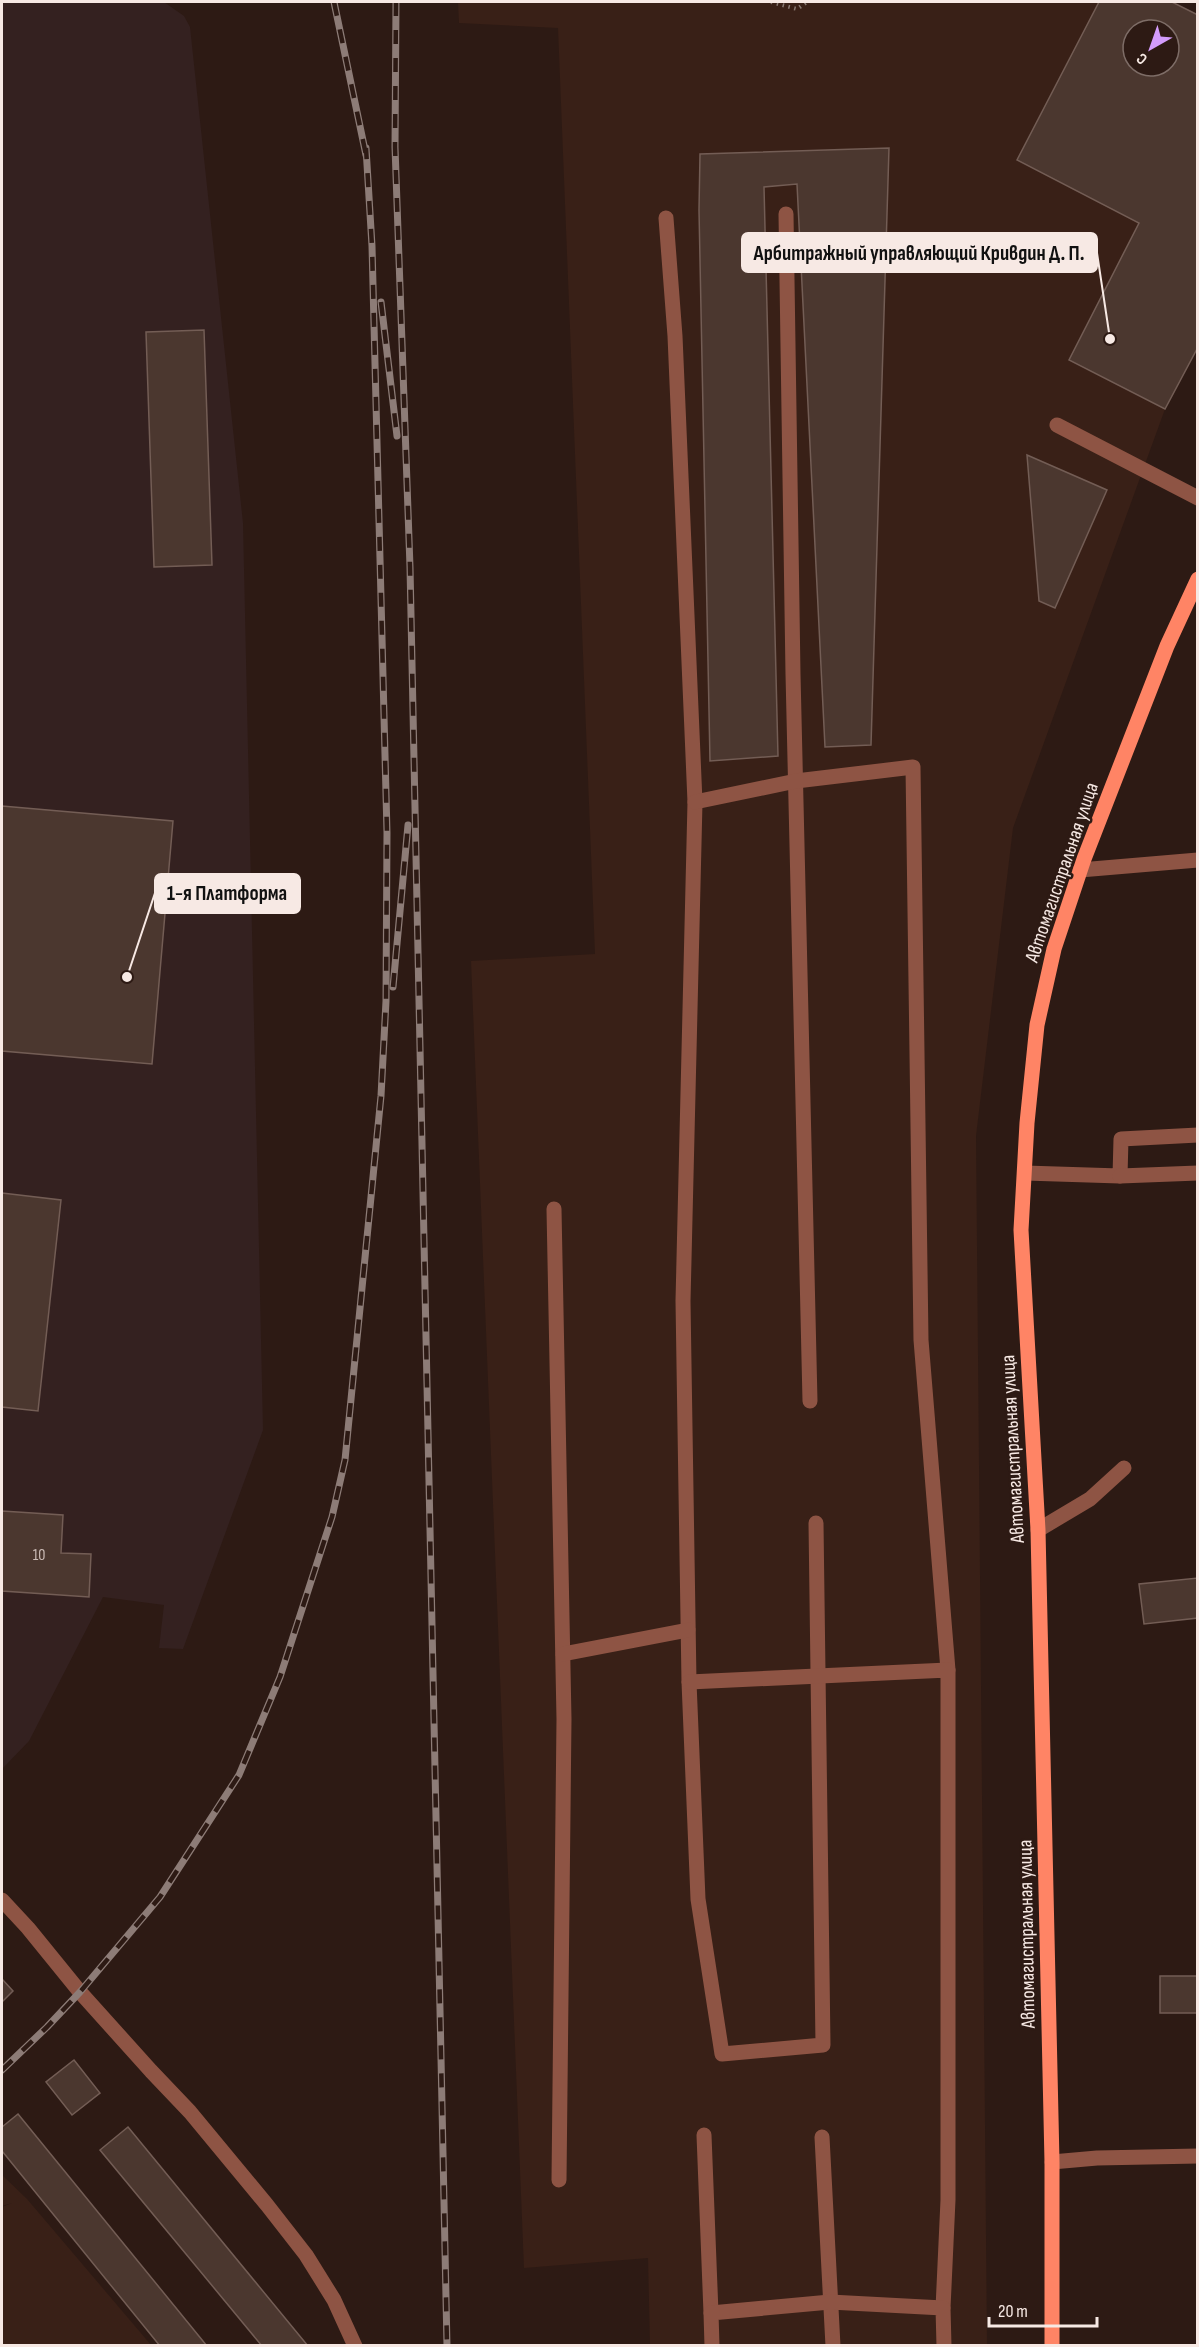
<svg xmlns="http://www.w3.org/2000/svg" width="1199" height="2347" font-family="'Sofia Sans Condensed',sans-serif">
<rect width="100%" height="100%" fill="#2d1a14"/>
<polygon fill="#342120" points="2,2 164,2 184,16 190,27 243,523 263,1430 183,1649 159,1648 164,1605 103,1597 29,1741 2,1769"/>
<g fill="#392017">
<polygon points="458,2 1099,2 1017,160 1139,223 1069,360 1165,409 1013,828 976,1136 987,2345 650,2345 648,2258 524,2268 471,961 595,954 558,28 459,23"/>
<polygon points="2,2175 27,2199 151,2345 2,2345 2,2207 12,2203 2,2206"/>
</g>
<g fill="#4b372f" stroke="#735d55" stroke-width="1.5" fill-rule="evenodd">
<path d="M1099 2H1172L1198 15V347L1165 409 1069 360 1139 223 1017 160ZM1133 30H1169V66H1133Z"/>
<polygon points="889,148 871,745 825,747 797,184 764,187 778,756 710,761 699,210 700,154"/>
<polygon points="204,330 212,565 154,567 146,332"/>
<polygon points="1027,455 1107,490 1055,608 1039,601"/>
<polygon points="2,806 173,821 152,1064 2,1051"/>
<polygon points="2,1193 61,1200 38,1411 2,1407"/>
<polygon points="2,1511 63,1515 61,1553 91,1554 89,1597 2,1591"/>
<polygon points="1198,1578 1198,1618 1144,1624 1139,1584"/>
<rect x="1160" y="1976" width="38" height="37"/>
<polygon points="2,1979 13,1991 2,2002"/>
<polygon points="74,2060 100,2093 72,2115 46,2082"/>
<polygon points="18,2114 207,2346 160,2346 2,2151 2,2127"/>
<polygon points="128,2127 308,2346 262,2346 100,2150"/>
</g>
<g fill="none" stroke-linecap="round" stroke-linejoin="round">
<polyline stroke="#887872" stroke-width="4" stroke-dasharray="1.5 4.5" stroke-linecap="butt" points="771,2 797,9 807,2"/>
<g stroke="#8e5444" stroke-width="15">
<polyline points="786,214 793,674 810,1401"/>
<polyline points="666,218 675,336 695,802 683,1301 689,1682 698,1899 722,2054 823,2045 816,1523"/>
<polyline points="1057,425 1198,498"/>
<polyline points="695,802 796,781 913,767 921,1340 948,1670"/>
<polyline points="1080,870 1198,860"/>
<polyline points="1025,1173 1120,1176 1121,1139 1198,1135"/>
<polyline points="1120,1176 1198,1173"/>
<polyline points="554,1209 564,1719 559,2180"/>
<polyline points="1038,1530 1090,1499 1124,1468"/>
<polyline points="563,1654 688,1630"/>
<polyline points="689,1682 948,1670 948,2200 943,2308"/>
<polyline points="2,1900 28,1928 80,1992 151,2071 190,2112 267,2205 306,2255 334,2300 355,2346"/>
<polyline points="704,2135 711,2313"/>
<polyline points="822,2137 833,2346"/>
<polyline points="1052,2162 1097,2158 1198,2156"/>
<polyline points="712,2346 711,2313 830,2302 943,2308 944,2346"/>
</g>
<polyline stroke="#ff8465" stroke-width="15" points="1052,2346 1052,2162 1038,1530 1021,1230 1027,1123 1037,1025 1054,949 1084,859 1167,646 1198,579"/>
<defs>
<g id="rail">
<polyline points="334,2 366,155"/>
<polyline points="396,2 395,147 410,567 447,2346"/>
<polyline points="381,302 397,436"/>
<polyline points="393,987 408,825"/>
<polyline points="2,2070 47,2027 80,1992 160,1897 239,1775 280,1677 332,1517 345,1460 381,1096 386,1001 387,833 372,246 366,148"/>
</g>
</defs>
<use href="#rail" stroke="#8d7c77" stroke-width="7"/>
<use href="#rail" stroke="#2d1a14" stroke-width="4.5" stroke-dasharray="14" stroke-linecap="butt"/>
</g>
<g text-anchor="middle" stroke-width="5" stroke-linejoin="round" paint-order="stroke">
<g font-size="16" fill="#ccbcb7">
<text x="39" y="1560">10</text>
</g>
<g font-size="20" fill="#f7e9e4" stroke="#2d1a14">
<text transform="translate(1061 872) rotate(-71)" y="7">Автомагистральная улица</text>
<text transform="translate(1012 1449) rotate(-93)" y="7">Автомагистральная улица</text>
<text transform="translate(1026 1934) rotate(-91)" y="7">Автомагистральная улица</text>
</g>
</g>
<path fill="none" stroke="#f7e9e4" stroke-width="2" d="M1110 339L1097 253M127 977L155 893"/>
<g fill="#f7e9e4" stroke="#2d1a14" stroke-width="2">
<circle cx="1110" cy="339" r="6"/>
<circle cx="127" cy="977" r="6"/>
</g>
<g fill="#f7e9e4" stroke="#f7e9e4" stroke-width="2">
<rect x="742" y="233" width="355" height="39" rx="6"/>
<rect x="155" y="874" width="145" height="39" rx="6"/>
</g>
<g font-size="21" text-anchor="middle" font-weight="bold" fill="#111">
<text x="919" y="260">Арбитражный управляющий Кривдин Д. П.</text>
<text x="227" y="900">1-я Платформа</text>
</g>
<rect width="1199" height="2347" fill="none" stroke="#f7e9e4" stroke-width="6"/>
<g transform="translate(1151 48) rotate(220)"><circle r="28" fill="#2d1a14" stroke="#7e6d67" stroke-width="1.5"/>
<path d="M0-4.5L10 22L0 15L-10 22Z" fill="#d39cfc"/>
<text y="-9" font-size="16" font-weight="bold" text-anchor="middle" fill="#f7e9e4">С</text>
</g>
<path d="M989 2317v9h108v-9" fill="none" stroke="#f7e9e4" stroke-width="3"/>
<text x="998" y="2317" font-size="18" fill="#f7e9e4" stroke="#2d1a14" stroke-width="4.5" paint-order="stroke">20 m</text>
</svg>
